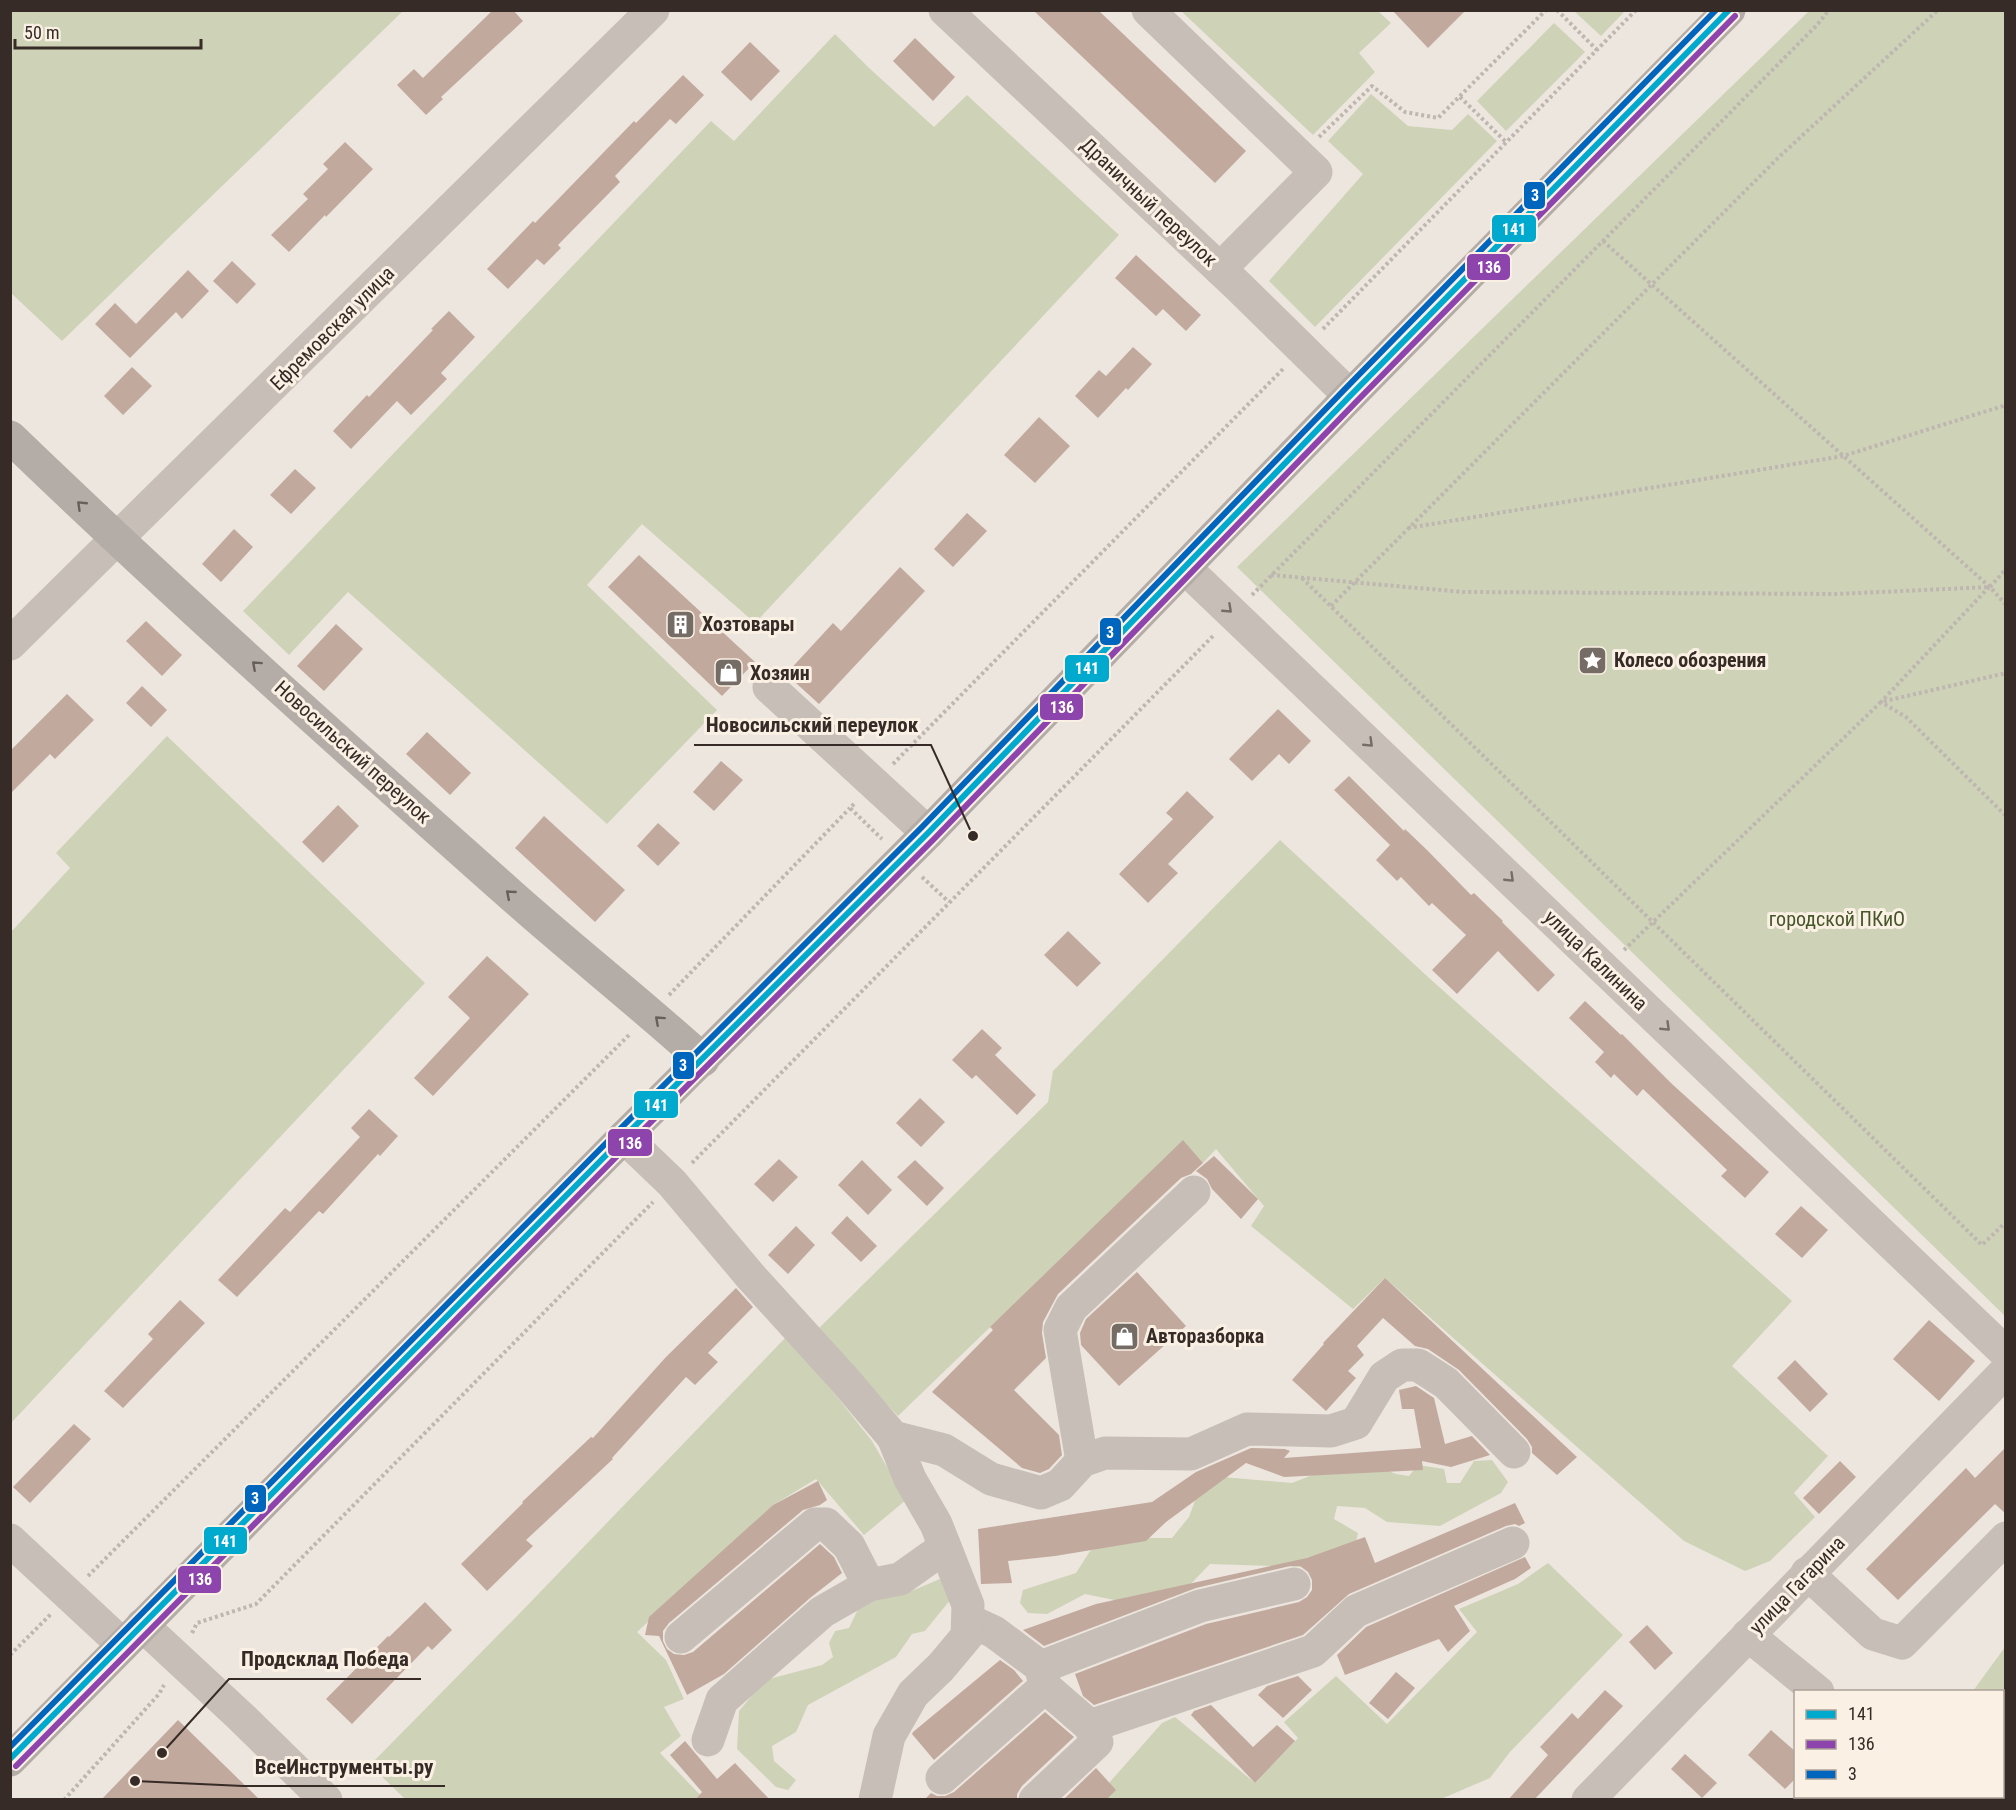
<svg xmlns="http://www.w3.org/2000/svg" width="2016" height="1810" font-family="'Roboto Condensed',sans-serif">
<rect width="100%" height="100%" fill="#ede6de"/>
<g fill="#ced3b7">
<polygon points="10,11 11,10 403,11 62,341 11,293"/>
<polygon points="1181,11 1378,11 1391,23 1359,53 1375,72 1313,135"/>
<polygon points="1574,11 1625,11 1601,36"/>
<polygon points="1809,11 2005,11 2005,1316 1237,567"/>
<polygon points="1554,23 1585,52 1506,131 1477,101"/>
<polygon points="835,34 868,67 934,127 967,95 1119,235 755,623 642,524 587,585 717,710 607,824 348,592 289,655 243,611 711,121 734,141"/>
<polygon points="1371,94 1408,126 1452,130 1468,114 1497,141 1315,327 1269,281 1363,174 1328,141"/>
<polygon points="167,736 425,983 11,1423 11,932 70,868 56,853"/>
<polygon points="1280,840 1428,977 1792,1301 1732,1366 1828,1456 1794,1493 1815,1517 1770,1561 1745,1571 1684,1541 1385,1278 1353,1309 1251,1226 1264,1206 1216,1149 1203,1163 1183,1141 898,1416 816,1331 1048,1102 1053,1071"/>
<polygon points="788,1335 872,1441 906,1500 864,1535 816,1479 773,1505 637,1632 666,1660 684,1699 664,1707 681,1736 660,1753 704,1799 405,1799 370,1765 519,1614"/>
<polygon points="1356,1458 1396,1474 1409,1476 1418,1465 1444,1469 1447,1483 1460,1483 1474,1461 1492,1460 1508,1482 1501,1493 1440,1526 1387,1522 1365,1508 1337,1506 1334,1519 1358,1533 1355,1547 1306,1567 1210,1564 1181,1594 1124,1602 1085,1594 1047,1614 1028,1613 1020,1603 1023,1590 1076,1573 1090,1551 1115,1538 1172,1538 1189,1517 1199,1490 1222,1477 1292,1483"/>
<polygon points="1548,1563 1623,1635 1510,1752 1490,1778 1441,1799 1094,1800 1162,1723 1175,1717 1255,1783 1298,1738 1284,1722 1336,1676 1387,1724 1477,1632 1459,1609 1518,1584"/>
<polygon points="940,1579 954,1585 951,1599 925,1631 912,1634 896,1657 808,1705 796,1732 772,1746 774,1761 796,1780 788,1790 776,1787 737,1749 739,1711 765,1680 822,1665 833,1657 829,1643 835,1631 849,1628 861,1603 902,1595"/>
<polygon points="2005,1647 2006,1735 2005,1735 2003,1733 2002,1692 1973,1691"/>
</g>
<g fill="#c2a99e">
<polygon points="493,10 513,10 523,21 441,97 443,99 426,115 397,85 414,69 423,78"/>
<polygon points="1033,10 1098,10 1246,151 1215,183"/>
<polygon points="1392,10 1466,10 1428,48"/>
<polygon points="915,38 955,77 933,101 893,61"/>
<polygon points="750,42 780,71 751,101 721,72"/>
<polygon points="683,75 704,95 676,124 670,119 615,176 620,182 558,245 561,248 544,265 537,259 508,289 487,269 533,221 535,223 634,121 636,123"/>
<polygon points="345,142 373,169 326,217 325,215 289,252 271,235 308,199 303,194 328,169 323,164"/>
<polygon points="1136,255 1201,315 1186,331 1163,309 1156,316 1115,278"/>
<polygon points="232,261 256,284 237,304 213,281"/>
<polygon points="188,270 209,291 182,319 176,312 130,358 95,324 115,303 136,324"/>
<polygon points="449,311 475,337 441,373 447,379 411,415 397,401 351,449 333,431 367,395 369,397 433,330 431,329"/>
<polygon points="1133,347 1152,364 1128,390 1126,388 1098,418 1075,396 1099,370 1106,376"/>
<polygon points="132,367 152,386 123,415 104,396"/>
<polygon points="1039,417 1070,446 1035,483 1004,455"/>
<polygon points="295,469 316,488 291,514 270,495"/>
<polygon points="967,513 987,531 953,567 934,549"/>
<polygon points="234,529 253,547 221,582 202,564"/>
<polygon points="639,555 755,662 722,696 608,587"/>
<polygon points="900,567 925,591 819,704 786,674 833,623 841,631"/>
<polygon points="146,621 182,655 162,676 126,641"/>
<polygon points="336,624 363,649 324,691 297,666"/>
<polygon points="142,686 167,710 151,727 126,703"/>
<polygon points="67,694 94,720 55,759 50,754 10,794 10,751"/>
<polygon points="1278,709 1311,741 1289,764 1279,754 1252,781 1229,759"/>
<polygon points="427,732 471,773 450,795 406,754"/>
<polygon points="721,761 743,780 714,811 693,792"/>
<polygon points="1349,776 1404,831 1405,829 1427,850 1471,895 1474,893 1503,921 1502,922 1555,975 1538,992 1498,951 1457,994 1432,970 1466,935 1432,903 1429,906 1401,877 1397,881 1376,860 1390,845 1334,790"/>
<polygon points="1187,791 1214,817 1168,864 1178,873 1148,903 1119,874 1173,819 1166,813"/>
<polygon points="338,805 359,826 323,863 302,842"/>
<polygon points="544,816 625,890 595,922 515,848"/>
<polygon points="658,823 680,843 658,866 637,846"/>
<polygon points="1068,931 1101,963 1077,987 1044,955"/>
<polygon points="487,956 529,994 433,1096 414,1078 470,1018 448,997"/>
<polygon points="1585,1001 1621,1035 1622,1034 1672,1084 1769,1172 1745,1198 1721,1176 1727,1170 1643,1089 1637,1096 1614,1074 1611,1078 1595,1062 1604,1052 1569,1018"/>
<polygon points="982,1029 1002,1048 995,1055 1036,1095 1017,1115 976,1075 972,1079 952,1060"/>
<polygon points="920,1098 945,1122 921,1147 896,1123"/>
<polygon points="369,1109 398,1136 380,1156 378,1154 323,1214 319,1211 237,1297 218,1280 285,1208 290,1212 360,1137 351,1128"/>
<polygon points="1183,1140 1203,1163 1191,1174 1181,1178 1058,1294 1043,1322 1042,1333 1046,1358 1014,1390 1059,1435 1062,1455 1049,1469 1040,1473 1022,1468 932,1392 993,1330 990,1327"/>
<polygon points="1214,1156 1258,1199 1241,1219 1212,1189 1207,1179 1196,1171"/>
<polygon points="779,1159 798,1177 773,1202 754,1184"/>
<polygon points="862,1160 892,1190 868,1215 838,1185"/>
<polygon points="915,1160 944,1188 927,1206 897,1177"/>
<polygon points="1801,1206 1828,1230 1802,1258 1775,1234"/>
<polygon points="847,1216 877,1246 861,1262 831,1233"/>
<polygon points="796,1226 815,1245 788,1274 768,1255"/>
<polygon points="1137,1272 1186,1326 1119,1386 1081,1345 1080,1333 1086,1319"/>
<polygon points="1385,1278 1577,1457 1557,1475 1532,1453 1532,1447 1527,1439 1459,1370 1428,1349 1415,1346 1383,1318 1357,1346 1364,1355 1348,1371 1356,1378 1326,1411 1292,1380 1324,1344 1323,1343"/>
<polygon points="736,1288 753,1307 708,1353 718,1362 695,1385 686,1377 612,1458 613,1459 526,1540 533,1546 487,1591 461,1564 523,1503 522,1502 591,1437 593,1438 666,1357"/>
<polygon points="180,1300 205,1323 123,1408 104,1391 153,1339 148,1334"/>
<polygon points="1929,1320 1975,1361 1939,1401 1893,1359"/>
<polygon points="1795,1360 1828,1394 1810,1412 1777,1378"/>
<polygon points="1416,1386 1434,1398 1445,1444 1472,1436 1490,1455 1451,1467 1422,1461 1423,1470 1284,1477 1246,1463 1166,1522 1146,1541 1055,1556 1008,1561 1012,1583 981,1584 978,1529 1152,1502 1196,1472 1251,1448 1285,1449 1290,1451 1284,1458 1421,1448 1414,1409 1402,1409 1399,1390"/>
<polygon points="74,1424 91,1439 30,1503 13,1487"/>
<polygon points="2006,1447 2006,1514 1995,1504 1898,1600 1866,1569 1966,1468 1975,1478"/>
<polygon points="1840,1461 1856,1477 1819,1514 1803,1498"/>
<polygon points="818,1481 827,1500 820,1505 803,1510 669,1623 663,1631 663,1641 667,1649 674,1654 684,1655 693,1652 820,1544 834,1557 842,1573 810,1598 724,1674 687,1695 659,1636 645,1635 649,1617 773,1505"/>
<polygon points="1515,1503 1525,1523 1519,1526 1515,1524 1506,1526 1349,1594 1303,1635 1094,1705 1083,1696 1075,1674 1206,1624 1299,1602 1307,1597 1312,1590 1312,1580 1308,1572 1300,1566 1290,1566 1196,1588 1044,1646 1023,1630 1096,1604 1307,1558 1365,1537 1375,1563"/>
<polygon points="1525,1557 1531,1568 1515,1579 1454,1606 1470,1631 1448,1652 1439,1639 1345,1675 1337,1655 1366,1627"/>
<polygon points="425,1602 452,1630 432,1650 428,1646 352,1724 326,1699 388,1636 389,1637"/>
<polygon points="1647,1625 1673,1653 1655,1670 1629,1642"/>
<polygon points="1000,1660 1014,1670 1023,1681 934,1760 912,1734 913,1732"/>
<polygon points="1396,1672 1415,1688 1388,1719 1369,1703"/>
<polygon points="1298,1676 1312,1690 1283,1718 1258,1695 1267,1686"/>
<polygon points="1605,1690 1623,1706 1534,1800 1508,1800 1548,1755 1540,1747 1572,1713 1578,1719"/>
<polygon points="1211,1705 1253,1747 1277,1725 1295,1741 1255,1783 1191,1715 1194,1711"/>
<polygon points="1045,1712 1074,1737 1022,1786 1017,1794 1017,1800 924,1800 931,1793 937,1796 945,1796 954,1792"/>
<polygon points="178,1720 260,1800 101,1800"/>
<polygon points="1771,1730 1796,1752 1796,1778 1785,1789 1748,1755"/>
<polygon points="685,1741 717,1779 735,1763 770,1800 695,1800 702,1792 670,1755"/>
<polygon points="1685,1754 1717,1783 1702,1798 1671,1769"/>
<polygon points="1096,1768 1116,1790 1106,1800 1063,1800"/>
</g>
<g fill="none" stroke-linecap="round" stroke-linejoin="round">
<g stroke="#beb6b0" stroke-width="4" stroke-dasharray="3 3" stroke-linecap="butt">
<polyline points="1557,10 1597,50"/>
<polyline points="1460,97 1506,142"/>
<polyline points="1319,137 1372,86 1405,112 1438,118 1546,10"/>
<polyline points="1603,241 1990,587 2006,605"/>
<polyline points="1323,329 1636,10"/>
<polyline points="1408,528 1843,456 2006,405"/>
<polyline points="1271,575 1463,592 1837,594 1990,587 2006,569"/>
<polyline points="1302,578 1982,1245 2006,1222"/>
<polyline points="1989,587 1881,702 1906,717 2006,816"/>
<polyline points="1252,595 1817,25 1829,10"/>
<polyline points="1331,606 1779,157 1938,10"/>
<polyline points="893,764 1284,368"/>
<polyline points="854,804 850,808 882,839"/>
<polyline points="922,877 949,902"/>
<polyline points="1624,950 1881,702 2006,673"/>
<polyline points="669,995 850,808"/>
<polyline points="692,1163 1214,635"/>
<polyline points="88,1576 630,1034"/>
<polyline points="192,1633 197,1623 256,1604 653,1202"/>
<polyline points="10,1655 51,1614"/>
<polyline points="64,1800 159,1694 164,1685"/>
</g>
<g stroke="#c6beb7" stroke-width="33">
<polyline points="945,10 1238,286 1350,396"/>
<polyline points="1148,10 1316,172 1220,269"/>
<polyline points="1185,568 2006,1353"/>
<polyline points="10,644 653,10"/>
<polyline points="769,687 928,833"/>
<polyline points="624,1137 672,1183 752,1278 843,1378 893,1437 944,1450 991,1479 1041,1493 1060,1485 1082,1461 1105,1453 1191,1454 1247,1429 1331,1431 1356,1423 1384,1377 1402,1365 1418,1365 1446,1383 1514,1452"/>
<polyline points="1082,1461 1060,1330 1071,1308 1194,1192"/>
<polyline points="10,1540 123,1645"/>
<polyline points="1807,1573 1873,1634 1902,1643 2006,1538"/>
<polyline points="968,1620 994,1632 1041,1667 1200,1606 1294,1584"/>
<polyline points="142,1625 240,1716 326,1800"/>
<polyline points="1748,1635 1818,1692"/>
<polyline points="681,1637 815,1524 826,1524 849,1546 869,1585"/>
<polyline points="1045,1687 1090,1726 1313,1651 1356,1611 1513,1543"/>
<polyline points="708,1740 722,1700 822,1612 869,1585 900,1579 945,1547"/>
<polyline points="942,1778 1045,1687 1041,1667"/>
<polyline points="1948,1796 1952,1800"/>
<polyline points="875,1800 889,1736 913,1694 941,1667 967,1636 968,1605 936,1524 910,1479 893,1437"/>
<polyline points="1035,1800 1097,1742 1090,1726"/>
<polyline points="1588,1800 2006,1371"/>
</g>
<g stroke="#b4aca7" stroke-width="33">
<path d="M10 437C173 594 342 745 511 895 574 951 640 1003 703 1060"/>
<polyline points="10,1760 624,1137 928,833 1350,396 1729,10"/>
</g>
<defs>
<polyline id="bus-1" points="10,1759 624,1137 928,833 1350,396 1729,10"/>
<polyline id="bus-2" points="16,1766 630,1143 934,839 1356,402 1735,16"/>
<polyline id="bus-3" points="10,1747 618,1131 922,827 1344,390 1716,10"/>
</defs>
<use href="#bus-1" stroke="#faf0e4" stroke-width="10"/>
<use href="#bus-2" stroke="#faf0e4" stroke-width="10"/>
<use href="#bus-3" stroke="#faf0e4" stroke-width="10"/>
<use href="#bus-1" stroke="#00a9ce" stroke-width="6"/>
<use href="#bus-2" stroke="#8e44ad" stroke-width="6"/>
<use href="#bus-3" stroke="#0065bd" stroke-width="6"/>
</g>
<defs><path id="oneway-chevron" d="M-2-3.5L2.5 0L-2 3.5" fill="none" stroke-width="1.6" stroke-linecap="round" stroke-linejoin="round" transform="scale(1.5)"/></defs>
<g stroke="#685f5a">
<use href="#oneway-chevron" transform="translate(81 505) rotate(-136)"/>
<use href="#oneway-chevron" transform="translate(256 665) rotate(-138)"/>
<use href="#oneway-chevron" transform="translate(510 894) rotate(-139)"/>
<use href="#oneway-chevron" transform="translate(659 1020) rotate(-138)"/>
</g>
<g stroke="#776d67">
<use href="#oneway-chevron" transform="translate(1228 609) rotate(43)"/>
<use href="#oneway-chevron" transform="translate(1369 743) rotate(44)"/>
<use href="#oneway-chevron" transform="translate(1510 878) rotate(44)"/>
<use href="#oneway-chevron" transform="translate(1666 1027) rotate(44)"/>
</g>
<defs>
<symbol id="building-square" viewBox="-11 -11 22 22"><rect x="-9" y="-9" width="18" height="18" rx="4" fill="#766c66" stroke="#faf0e4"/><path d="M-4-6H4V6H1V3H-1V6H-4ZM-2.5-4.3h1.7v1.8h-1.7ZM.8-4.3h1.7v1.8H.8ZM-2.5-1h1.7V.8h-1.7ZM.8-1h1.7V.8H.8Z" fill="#fff"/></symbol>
<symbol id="sight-square" viewBox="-11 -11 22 22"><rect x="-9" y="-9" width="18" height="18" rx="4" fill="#766c66" stroke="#faf0e4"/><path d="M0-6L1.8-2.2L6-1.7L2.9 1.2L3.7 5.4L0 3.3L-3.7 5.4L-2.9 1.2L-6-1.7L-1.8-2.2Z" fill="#fff"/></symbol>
<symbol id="shop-square" viewBox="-11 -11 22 22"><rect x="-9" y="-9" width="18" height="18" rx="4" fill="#766c66" stroke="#faf0e4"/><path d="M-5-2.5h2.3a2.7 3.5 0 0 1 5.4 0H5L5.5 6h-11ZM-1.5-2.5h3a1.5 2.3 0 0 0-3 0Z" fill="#fff"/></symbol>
</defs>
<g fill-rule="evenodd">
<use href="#building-square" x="664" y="608" width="33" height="33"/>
<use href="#sight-square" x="1576" y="644" width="33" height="33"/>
<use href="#shop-square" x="712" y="656" width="33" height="33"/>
<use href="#shop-square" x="1108" y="1320" width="33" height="33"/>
</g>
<g text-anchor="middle" stroke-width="6" stroke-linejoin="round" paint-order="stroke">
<g font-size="20" fill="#362b26" stroke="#faf0e4">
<text transform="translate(1149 202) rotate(43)" y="7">Драничный переулок</text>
<text transform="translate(332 328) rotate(-45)" y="7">Ефремовская улица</text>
<text transform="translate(353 752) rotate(42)" y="7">Новосильский переулок</text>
<text transform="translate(1596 960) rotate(44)" y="7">улица Калинина</text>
<text transform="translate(1797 1585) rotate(-46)" y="7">улица Гагарина</text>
</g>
<g font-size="20" font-weight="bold" fill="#362b26" stroke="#faf0e4" text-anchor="start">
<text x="702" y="631">Хозтовары</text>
<text x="1614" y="667">Колесо обозрения</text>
<text x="750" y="680">Хозяин</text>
<text x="1146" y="1343">Авторазборка</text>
</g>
<g font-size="20" fill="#455628" stroke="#faf0e4">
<text x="1837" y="926">городской ПКиО</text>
</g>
</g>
<path fill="none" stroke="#362b26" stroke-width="2" d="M973 836L931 745H694M162 1753L229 1679H421M135 1781L243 1786H445"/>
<g fill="#362b26" stroke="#faf0e4" stroke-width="2">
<circle cx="973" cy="836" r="6"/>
<circle cx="162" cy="1753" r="6"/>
<circle cx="135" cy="1781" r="6"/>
</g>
<g font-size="21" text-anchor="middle" font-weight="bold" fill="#362b26" stroke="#faf0e4" stroke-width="6" stroke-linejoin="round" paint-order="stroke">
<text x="812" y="732">Новосильский переулок</text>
<text x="325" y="1666">Продсклад Победа</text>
<text x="344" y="1774">ВсеИнструменты.ру</text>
</g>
<g stroke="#faf0e4" stroke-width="2">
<rect x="1523" y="181" width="23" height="29" rx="6" fill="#0065bd"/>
<rect x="1491" y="214" width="46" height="29" rx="6" fill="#00a9ce"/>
<rect x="1466" y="253" width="45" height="28" rx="6" fill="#8e44ad"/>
<rect x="1099" y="617" width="23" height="29" rx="6" fill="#0065bd"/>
<rect x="1064" y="654" width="46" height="29" rx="6" fill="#00a9ce"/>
<rect x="1039" y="693" width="45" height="28" rx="6" fill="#8e44ad"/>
<rect x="672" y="1051" width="23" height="29" rx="6" fill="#0065bd"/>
<rect x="633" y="1090" width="46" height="29" rx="6" fill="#00a9ce"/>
<rect x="607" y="1128" width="46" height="29" rx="6" fill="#8e44ad"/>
<rect x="244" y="1484" width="23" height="29" rx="6" fill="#0065bd"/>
<rect x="203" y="1526" width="45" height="29" rx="6" fill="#00a9ce"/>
<rect x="177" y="1565" width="45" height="29" rx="6" fill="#8e44ad"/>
</g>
<g font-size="16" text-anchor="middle" font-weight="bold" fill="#fff">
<text x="1535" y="201">3</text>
<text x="1514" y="235">141</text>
<text x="1489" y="273">136</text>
<text x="1110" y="638">3</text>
<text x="1087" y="674">141</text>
<text x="1062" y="713">136</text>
<text x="683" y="1071">3</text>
<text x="656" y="1111">141</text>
<text x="630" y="1149">136</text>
<text x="255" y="1504">3</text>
<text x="225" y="1547">141</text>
<text x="200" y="1585">136</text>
</g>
<rect width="2016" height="1810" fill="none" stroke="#362b26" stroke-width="24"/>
<rect x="1794" y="1690" width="210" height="108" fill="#faf0e4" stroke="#aca198" stroke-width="1.5"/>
<rect x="1806" y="1710" width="30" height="9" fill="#00a9ce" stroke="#aca198" stroke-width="1.5"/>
<text x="1848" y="1720" font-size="18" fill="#362b26">141</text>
<rect x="1806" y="1740" width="30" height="9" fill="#8e44ad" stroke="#aca198" stroke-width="1.5"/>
<text x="1848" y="1750" font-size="18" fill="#362b26">136</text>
<rect x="1806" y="1770" width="30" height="9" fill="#0065bd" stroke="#aca198" stroke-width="1.5"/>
<text x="1848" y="1780" font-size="18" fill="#362b26">3</text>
<path d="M15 39v9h186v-9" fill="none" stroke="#362b26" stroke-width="3"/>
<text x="24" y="39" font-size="18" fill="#362b26" stroke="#faf0e4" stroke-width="4.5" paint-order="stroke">50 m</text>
</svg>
